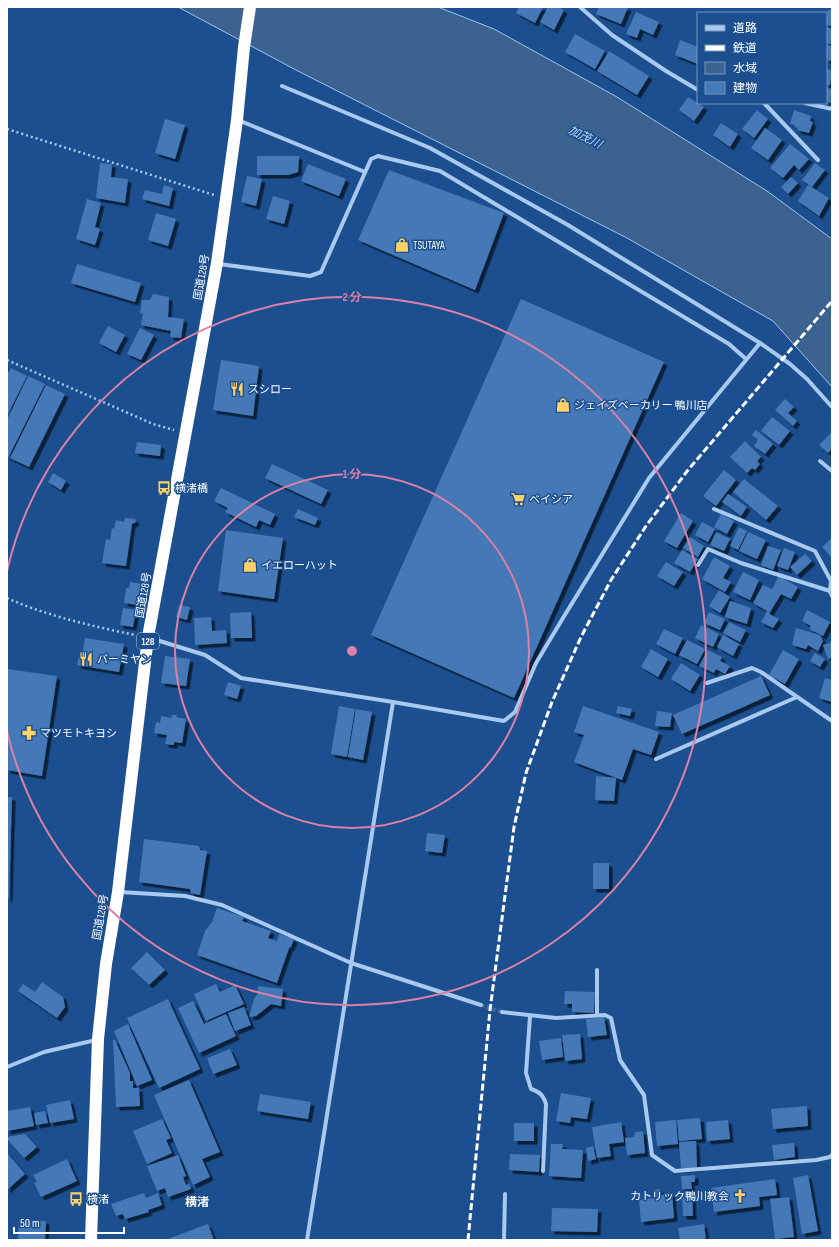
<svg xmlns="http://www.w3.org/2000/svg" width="839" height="1247" font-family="'Sofia Sans Condensed','Noto Sans JP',sans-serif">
<defs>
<filter id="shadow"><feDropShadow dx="3.5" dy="3.5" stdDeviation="0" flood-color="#0009"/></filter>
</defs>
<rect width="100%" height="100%" fill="#1b4f8f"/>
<polygon fill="#3c6290" stroke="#9cc4f0" points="178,7 438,7 494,29 617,97 767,191 832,239 832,387 773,321 627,238 296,70"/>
<g fill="#4478b7" filter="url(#shadow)">
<polygon points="519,7 543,7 535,23 516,13"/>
<polygon points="548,7 559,7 564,10 554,30 540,22"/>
<polygon points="599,7 628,7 621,24 596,14"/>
<polygon points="828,10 832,10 832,26 826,25"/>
<polygon points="636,12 659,22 653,35 640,29 637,38 626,34"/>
<polygon points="826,28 832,28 832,44 826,43"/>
<polygon points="575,34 605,51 595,69 565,52"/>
<polygon points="680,40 698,47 698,64 675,55"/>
<polygon points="826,45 832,46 832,61 826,60"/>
<polygon points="609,51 649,76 637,95 597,71"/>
<polygon points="826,69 832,70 830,85 826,85"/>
<polygon points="826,88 832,89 832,103 826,102"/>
<polygon points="688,97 704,107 694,121 679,110"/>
<polygon points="757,110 768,119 754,138 742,129"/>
<polygon points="794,110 811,116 810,121 813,122 809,133 797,130 798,128 794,127 795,125 790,124"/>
<polygon points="165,119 185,125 175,159 155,153"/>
<polygon points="721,123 738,134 730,147 713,135"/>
<polygon points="765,128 782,140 768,160 751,148"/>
<polygon points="790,144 809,159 799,170 794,165 783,178 770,168"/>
<polygon points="257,156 299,156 298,172 288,175 257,175"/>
<polygon points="100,163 112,164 111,177 128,179 125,203 96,198"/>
<polygon points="815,163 825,170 812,187 802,180"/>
<polygon points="308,164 346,179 339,196 301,181"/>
<polygon points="389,170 504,213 475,290 358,240"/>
<polygon points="247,176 262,179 256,206 241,202"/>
<polygon points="791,177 798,183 788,194 781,187"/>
<polygon points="164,185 173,188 169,206 142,199 145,190 162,194"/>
<polygon points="808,185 829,198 819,216 798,201"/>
<polygon points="273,196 290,201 284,224 266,219"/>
<polygon points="87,199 101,203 95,227 100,229 95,245 76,239"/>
<polygon points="156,213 176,219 168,246 148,240"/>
<polygon points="77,264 141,283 135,302 71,283"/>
<polygon points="153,294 169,297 168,317 184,319 181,338 170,337 171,331 141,325 143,313 140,314 142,300 150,300"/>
<polygon points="521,299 664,362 514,698 371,635"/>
<polygon points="108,326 125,335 116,352 99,343"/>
<polygon points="140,328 154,335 141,360 127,354"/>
<polygon points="221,360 259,366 253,416 213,410"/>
<polygon points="11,368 27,376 7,416 7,375"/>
<polygon points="28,376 45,384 8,458 7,457 7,420"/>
<polygon points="46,385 65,394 29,467 10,458"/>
<polygon points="785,399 794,407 788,413 797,421 793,426 775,410"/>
<polygon points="772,417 790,431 779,445 761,431"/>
<polygon points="756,430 773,444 765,454 754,446 758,440 752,435"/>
<polygon points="832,432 832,449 828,453 819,445"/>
<polygon points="745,441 761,457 757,461 760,464 755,470 752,468 747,473 730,457"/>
<polygon points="137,442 161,445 160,456 135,453"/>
<polygon points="272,464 328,490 321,504 265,478"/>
<polygon points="724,470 736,480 716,506 703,496"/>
<polygon points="53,473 66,481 61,490 48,482"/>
<polygon points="744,479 778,506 766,520 733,492"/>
<polygon points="221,488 275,514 270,525 259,520 256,527 225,512 228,508 214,501"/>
<polygon points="728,494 747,507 741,516 722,502"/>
<polygon points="298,509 318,518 315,525 294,517"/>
<polygon points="681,513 693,521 677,548 664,541"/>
<polygon points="721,514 734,521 727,534 714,527"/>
<polygon points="125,518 135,519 136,522 132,524 126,566 102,563 106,539 110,540 112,528 114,529 116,520 124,522"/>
<polygon points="702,522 715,529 708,542 695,535"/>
<polygon points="739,527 747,531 738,550 730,546"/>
<polygon points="226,530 283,538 274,599 218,591"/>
<polygon points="716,532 730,539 724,551 710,545"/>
<polygon points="748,532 766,540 757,559 739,551"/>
<polygon points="690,537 704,546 698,557 683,548"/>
<polygon points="832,538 832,558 822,547"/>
<polygon points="768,546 781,550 773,570 761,565"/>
<polygon points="784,548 795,552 788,570 777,566"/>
<polygon points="682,550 698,559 690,572 674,563"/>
<polygon points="805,554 812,561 797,575 790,567"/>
<polygon points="714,557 730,566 723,578 731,582 725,592 702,579"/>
<polygon points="666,562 683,572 674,586 657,576"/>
<polygon points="743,572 759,580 750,600 733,592"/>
<polygon points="779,576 798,587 791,599 781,594 769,614 779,619 773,628 761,622 767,611 753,603 763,585 772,589"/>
<polygon points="130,582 142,584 138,605 124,603 126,588 129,588"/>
<polygon points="719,590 730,597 720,613 709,606"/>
<polygon points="730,601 751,608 747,624 725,617"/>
<polygon points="179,605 190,607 187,620 176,617"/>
<polygon points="123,608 136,610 133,627 120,625"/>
<polygon points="807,610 830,622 823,636 809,629 811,626 802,621"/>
<polygon points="251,612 252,638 231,638 230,613"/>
<polygon points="709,612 725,619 720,630 704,623"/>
<polygon points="211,617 212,631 226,630 227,643 195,645 194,618"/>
<polygon points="729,622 746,630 740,642 723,633"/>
<polygon points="701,625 719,634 713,647 695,638"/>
<polygon points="796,628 820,635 823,641 818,651 808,645 806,649 792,645"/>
<polygon points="664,629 683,638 675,654 656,644"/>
<polygon points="723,635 739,644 733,656 717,647"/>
<polygon points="85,638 124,644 119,672 77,665 79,655 82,655"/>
<polygon points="687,640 705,649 697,664 679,655"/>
<polygon points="832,642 832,657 828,659 823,645"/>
<polygon points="651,649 668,659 658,677 641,667"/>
<polygon points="708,650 722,657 720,661 730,666 725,674 716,669 714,673 699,666"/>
<polygon points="783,650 799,659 785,684 769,675"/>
<polygon points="815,653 825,659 820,667 810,661"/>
<polygon points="165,656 190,659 186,686 161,683"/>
<polygon points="681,663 700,675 690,691 671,679"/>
<polygon points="7,669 57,676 42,776 7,770"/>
<polygon points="761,676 770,695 682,734 673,715"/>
<polygon points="825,678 832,680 832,702 819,698"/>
<polygon points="228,682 241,686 237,699 224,695"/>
<polygon points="339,706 355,709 347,757 331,754"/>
<polygon points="583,706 659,732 651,755 633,749 622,780 574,762 584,735 574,732"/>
<polygon points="618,706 632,709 630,716 616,713"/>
<polygon points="356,709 372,712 363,760 348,757"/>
<polygon points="657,711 672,713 670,727 655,726"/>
<polygon points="172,715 177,715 176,717 186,719 182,743 174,742 174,745 165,744 167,735 154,733 156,722 160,723 161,716 171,718"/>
<polygon points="596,776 616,778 614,801 595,800"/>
<polygon points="7,797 12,797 9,898 7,898"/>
<polygon points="427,833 445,835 442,853 425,851"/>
<polygon points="144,839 199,846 200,850 207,851 200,895 191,893 190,889 139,882"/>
<rect x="593" y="863" width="16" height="26"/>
<polygon points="217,908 244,917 242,921 271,931 268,938 277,941 279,934 294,939 291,947 289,948 277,983 197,955 205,931 212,922"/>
<polygon points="147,952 165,970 149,985 131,968"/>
<polygon points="42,982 63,997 65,1007 57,1018 18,991 23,984 35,992"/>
<polygon points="216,984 220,992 235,985 244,1004 206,1021 194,994"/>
<polygon points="258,986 283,989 281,1006 271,1004 256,1016 249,1017 254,999 257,995"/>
<polygon points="565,991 595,992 594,1013 572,1012 572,1004 564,1004"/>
<polygon points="168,999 200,1069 159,1088 127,1018"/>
<polygon points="193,1001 204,1024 226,1014 236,1036 199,1053 178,1008"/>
<polygon points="244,1007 251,1025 235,1031 228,1013"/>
<polygon points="604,1017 607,1035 588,1037 586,1019"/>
<polygon points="128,1024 152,1080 137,1086 114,1031"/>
<polygon points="580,1034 582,1059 565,1061 562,1035"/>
<polygon points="561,1038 563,1057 542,1060 539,1041"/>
<polygon points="113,1040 115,1040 130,1073 130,1081 133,1081 133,1088 139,1088 140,1106 116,1107"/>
<polygon points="230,1049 237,1065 213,1074 207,1058"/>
<polygon points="189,1080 220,1152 202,1159 210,1177 193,1185 154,1095"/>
<polygon points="561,1093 591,1098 587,1119 571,1117 570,1123 556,1121"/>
<polygon points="260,1094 311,1102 308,1119 257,1111"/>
<polygon points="70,1100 74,1119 50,1123 46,1105"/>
<polygon points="807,1106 808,1126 773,1129 771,1109"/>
<polygon points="30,1107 34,1126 7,1131 7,1111"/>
<polygon points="45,1111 48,1123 36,1125 34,1113"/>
<polygon points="700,1118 702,1139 679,1141 677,1120"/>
<polygon points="162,1119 171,1138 166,1140 172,1153 147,1164 133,1131"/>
<polygon points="676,1120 678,1144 657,1146 655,1122"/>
<polygon points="728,1120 730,1139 707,1141 706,1122"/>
<polygon points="621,1122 624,1142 609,1144 611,1156 597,1158 592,1127"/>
<rect x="514" y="1123" width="20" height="18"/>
<polygon points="643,1131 645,1153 627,1155 625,1138 634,1137 635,1132"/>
<polygon points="25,1134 37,1147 24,1158 7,1139 7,1137"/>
<polygon points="696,1141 697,1168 681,1169 679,1142"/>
<polygon points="794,1143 795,1157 774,1160 772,1145"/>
<polygon points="551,1144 563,1144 562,1149 583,1150 581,1178 549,1176"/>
<polygon points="593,1146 596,1159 588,1161 586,1148"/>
<polygon points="7,1153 25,1174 7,1190"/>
<polygon points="510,1154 540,1155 539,1172 509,1170"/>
<polygon points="178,1155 186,1176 183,1177 186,1185 189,1184 191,1189 168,1197 165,1188 157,1191 147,1166"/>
<polygon points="67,1159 77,1181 41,1197 34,1183 37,1182 33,1175"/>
<polygon points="695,1175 695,1182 691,1182 692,1189 682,1189 681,1176"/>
<polygon points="808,1175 818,1231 802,1234 793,1178"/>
<polygon points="775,1179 777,1195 759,1197 760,1206 714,1212 711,1188"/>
<polygon points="660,1189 661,1195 672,1194 674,1218 641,1222 639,1200 655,1198 654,1190"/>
<polygon points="144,1193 146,1198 158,1193 162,1205 148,1210 149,1212 125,1219 123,1214 116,1216 111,1204"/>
<polygon points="682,1194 692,1194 693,1216 683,1216"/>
<polygon points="789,1197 794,1237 775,1239 770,1199"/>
<polygon points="552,1208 598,1209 597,1232 551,1231"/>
<polygon points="19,1220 46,1221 45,1240 18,1240"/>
<polygon points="208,1224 214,1240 165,1240"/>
<polygon points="704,1224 706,1240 680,1240 678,1228"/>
</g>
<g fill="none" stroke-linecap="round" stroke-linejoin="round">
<polyline stroke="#3d69a0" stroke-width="4" stroke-dasharray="4 2" stroke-linecap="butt" points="481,1005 502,1012"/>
<g stroke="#a9c9ee" stroke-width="2.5" stroke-dasharray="2 3" stroke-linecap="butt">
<polyline points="7,129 214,195"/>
<polyline points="7,360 153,424 174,430"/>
<path d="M7 598C47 616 92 626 135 635"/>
</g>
<g stroke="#a9c9ee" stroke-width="4">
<polyline points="580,7 612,35 666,71 698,90"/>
<polyline points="282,86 430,148 568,225 760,343 790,364 807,379 832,407"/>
<polyline points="764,103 818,160"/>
<polyline points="805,103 832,109"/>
<polyline points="238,120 365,172"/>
<polyline points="219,264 310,276 321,272 371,159 378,156 440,171 729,344 746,359"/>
<polyline points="820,461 832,471"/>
<polyline points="714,509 815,551 831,581 830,591 832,596"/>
<polyline points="698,565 708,549 741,563 830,591"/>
<polyline points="150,638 205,655 241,678 393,702 504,721 515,712 536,663 563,618 649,478 760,343"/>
<polyline points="707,683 752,668 761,672 832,721"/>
<polyline points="656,759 797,697"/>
<polyline points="120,892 185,896 222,905 351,963 481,1005"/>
<polyline points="597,970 597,1015"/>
<polyline points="502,1012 556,1018 605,1015 611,1018 620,1060 644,1095 652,1155 675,1171 816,1160 830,1157 832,1155"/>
<path d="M530 1016 526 1073 531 1089C540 1092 543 1095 546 1104L543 1171"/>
<polyline points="7,1067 44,1052 96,1040"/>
<polyline points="307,1240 393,702"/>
<polyline points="504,1240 505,1194"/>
</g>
<polyline stroke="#fff" stroke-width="12" points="91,1240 98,1039 106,964 118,892 148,637 217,263 237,120 244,47 250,7"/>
<polyline stroke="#fff" stroke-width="3" stroke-dasharray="7 3" stroke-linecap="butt" points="468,1240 490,1010 514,827 526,773 552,702 581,637 611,580 646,526 688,470 832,301"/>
</g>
<g fill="none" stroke="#dd80a5" stroke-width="2">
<circle cx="352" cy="651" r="177"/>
<path d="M7 571A354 354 0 1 1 7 731"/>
</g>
<defs>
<symbol id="shop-bare" viewBox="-9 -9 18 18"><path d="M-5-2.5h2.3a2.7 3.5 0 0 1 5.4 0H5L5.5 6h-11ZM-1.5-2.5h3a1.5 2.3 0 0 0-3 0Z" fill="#ffd166" stroke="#1b4f8f" stroke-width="2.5" paint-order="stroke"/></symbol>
<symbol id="restaurant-bare" viewBox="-9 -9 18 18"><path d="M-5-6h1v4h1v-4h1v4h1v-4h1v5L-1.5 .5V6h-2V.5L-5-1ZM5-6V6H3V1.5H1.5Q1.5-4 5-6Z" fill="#ffd166" stroke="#1b4f8f" stroke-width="2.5" paint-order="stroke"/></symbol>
<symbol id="bus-bare" viewBox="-9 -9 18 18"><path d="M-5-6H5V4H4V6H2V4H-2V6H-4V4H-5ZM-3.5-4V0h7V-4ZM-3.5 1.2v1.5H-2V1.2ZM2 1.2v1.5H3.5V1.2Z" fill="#ffd166" stroke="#1b4f8f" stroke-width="2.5" paint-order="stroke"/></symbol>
<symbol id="supermarket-bare" viewBox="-9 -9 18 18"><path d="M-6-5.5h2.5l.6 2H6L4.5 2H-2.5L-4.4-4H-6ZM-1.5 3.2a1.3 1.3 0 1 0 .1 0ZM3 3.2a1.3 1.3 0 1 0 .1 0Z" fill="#ffd166" stroke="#1b4f8f" stroke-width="2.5" paint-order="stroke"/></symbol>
<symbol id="pharmacy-bare" viewBox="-9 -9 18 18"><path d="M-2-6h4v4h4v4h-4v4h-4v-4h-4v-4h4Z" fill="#ffd166" stroke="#1b4f8f" stroke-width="2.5" paint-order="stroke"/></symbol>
<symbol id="church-bare" viewBox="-9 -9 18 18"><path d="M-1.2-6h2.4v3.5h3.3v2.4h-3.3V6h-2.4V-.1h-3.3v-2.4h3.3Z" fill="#ffd166" stroke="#1b4f8f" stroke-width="2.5" paint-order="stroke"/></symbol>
</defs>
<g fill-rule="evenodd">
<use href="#shop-bare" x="392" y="235" width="20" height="20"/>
<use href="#restaurant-bare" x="227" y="379" width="20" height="20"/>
<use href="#shop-bare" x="553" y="395" width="20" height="20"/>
<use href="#bus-bare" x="154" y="478" width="20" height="20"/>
<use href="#supermarket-bare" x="508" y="489" width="20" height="20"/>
<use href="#shop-bare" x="240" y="555" width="20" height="20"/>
<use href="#restaurant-bare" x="76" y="649" width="20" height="20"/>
<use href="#pharmacy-bare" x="19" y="723" width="20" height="20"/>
<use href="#church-bare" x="730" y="1186" width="20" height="20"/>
<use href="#bus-bare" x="66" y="1189" width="20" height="20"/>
</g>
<g text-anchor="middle" stroke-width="3" stroke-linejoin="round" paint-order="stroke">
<rect fill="#1b4f8f" stroke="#bbcadd" stroke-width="1" x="137" y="633" width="22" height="16" rx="3"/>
<g font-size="10" font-weight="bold" fill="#fff">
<text x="148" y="645">128</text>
</g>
<g font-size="11" fill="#fff" stroke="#1b4f8f" text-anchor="start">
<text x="413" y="249">TSUTAYA</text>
<text x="248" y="393">スシロー</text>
<text x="574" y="409">ジェイズベーカリー 鴨川店</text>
<text x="175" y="492">横渚橋</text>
<text x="529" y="503">ベイシア</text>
<text x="261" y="569">イエローハット</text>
<text x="97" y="663">バーミヤン</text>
<text x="40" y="737">マツモトキヨシ</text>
<text x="729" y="1200" text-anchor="end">カトリック鴨川教会</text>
<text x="87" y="1203">横渚</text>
</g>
<g font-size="11" fill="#fff" stroke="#1b4f8f">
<text transform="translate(201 277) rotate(-80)" y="4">国道128号</text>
<text transform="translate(143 595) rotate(-80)" y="4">国道128号</text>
<text transform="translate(100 917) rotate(-80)" y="4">国道128号</text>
</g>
<g font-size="12" font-style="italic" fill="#b5d3f5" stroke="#1b4f8f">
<text transform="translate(585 137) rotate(27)" y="4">加茂川</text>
</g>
<g font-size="12" font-weight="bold" fill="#fff" stroke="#1b4f8f">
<text x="197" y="1206">横渚</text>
</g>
</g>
<circle cx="352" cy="651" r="6" fill="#dd80a5" stroke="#1b4f8f" stroke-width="2"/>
<g font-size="12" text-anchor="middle" font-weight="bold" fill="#dd80a5" stroke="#1b4f8f" stroke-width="3" stroke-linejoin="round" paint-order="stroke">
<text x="352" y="301">2 分</text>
<text x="352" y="478">1 分</text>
</g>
<rect width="839" height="1247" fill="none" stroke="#ffffff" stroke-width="16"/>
<rect x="697" y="12" width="130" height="92" fill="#1b4f8f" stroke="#7695bc"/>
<rect x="705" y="25" width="20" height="6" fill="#a9c9ee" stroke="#7695bc"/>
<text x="733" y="32" font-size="12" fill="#ffffff">道路</text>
<rect x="705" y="45" width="20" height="6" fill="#ffffff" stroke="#7695bc"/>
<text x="733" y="52" font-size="12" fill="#ffffff">鉄道</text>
<rect x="705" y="62" width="20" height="12" fill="#3c6290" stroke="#7695bc"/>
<text x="733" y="72" font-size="12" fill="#ffffff">水域</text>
<rect x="705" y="82" width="20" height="12" fill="#4478b7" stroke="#7695bc"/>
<text x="733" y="92" font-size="12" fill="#ffffff">建物</text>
<path d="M14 1227v6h110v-6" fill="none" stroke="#ffffff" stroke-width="2"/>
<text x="20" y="1227" font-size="12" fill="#ffffff" stroke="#1b4f8f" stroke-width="3" paint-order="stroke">50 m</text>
</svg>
